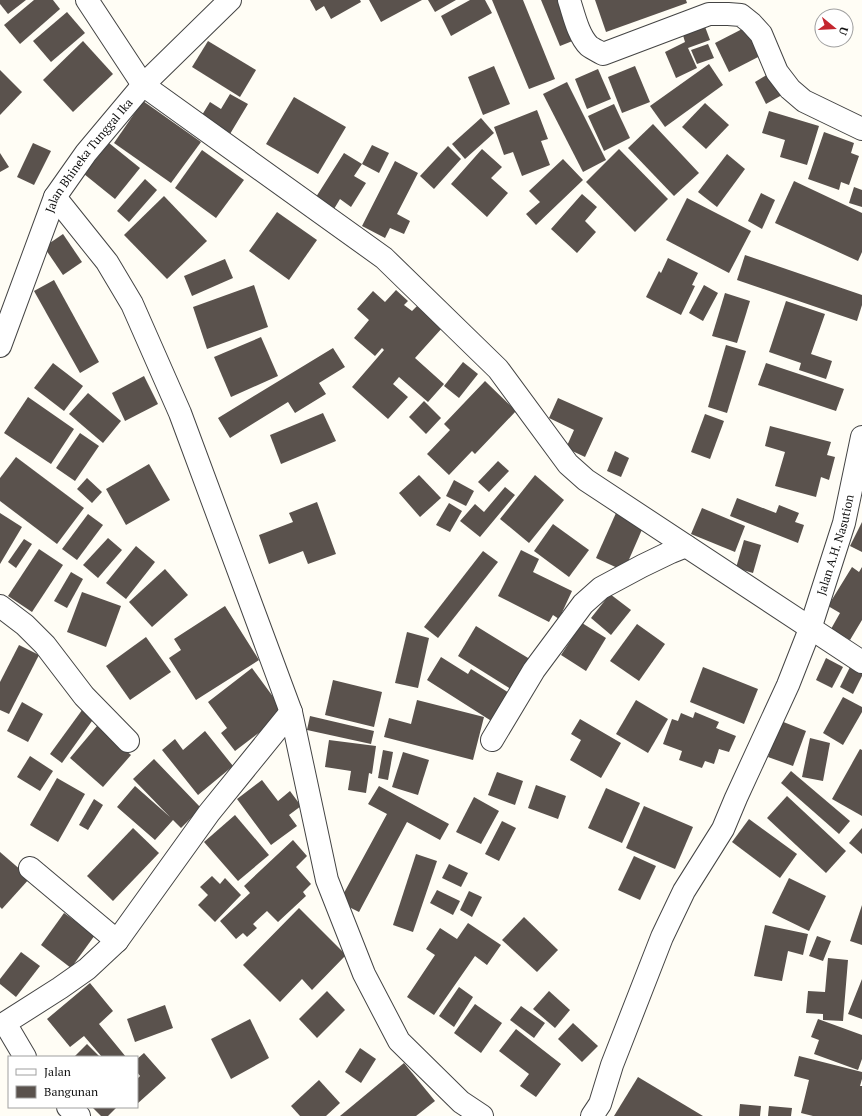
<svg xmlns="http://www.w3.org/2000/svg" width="862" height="1116" font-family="'PT Serif',serif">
<rect width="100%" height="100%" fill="#fffdf5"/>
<g fill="#5a524d">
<polygon points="0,0 26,0 8,14 0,4"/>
<polygon points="34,0 53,0 60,9 20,44 4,25"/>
<polygon points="310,0 360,0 361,2 331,19 324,6 316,11"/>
<polygon points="369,0 422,0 381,22"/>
<polygon points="428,0 456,0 435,12"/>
<polygon points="470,0 485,0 492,13 451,36 441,16"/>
<polygon points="492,0 523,0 555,79 529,89"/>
<polygon points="541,0 564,0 580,38 560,46"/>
<polygon points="595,0 686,0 687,3 606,32"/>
<polygon points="67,12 85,33 51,62 33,41"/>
<polygon points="704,24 710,40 688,48 697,68 676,78 665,52 685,42 682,32"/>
<polygon points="748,26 762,55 729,72 715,43"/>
<polygon points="83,41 113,74 73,112 43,80"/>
<polygon points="208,41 256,70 240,97 192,67"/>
<polygon points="708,44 714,58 697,64 691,50"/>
<polygon points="709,64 723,85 665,127 650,106"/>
<polygon points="494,66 510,104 483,115 468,77"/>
<polygon points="635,66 650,102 622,113 608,77"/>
<polygon points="598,69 611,99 587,109 575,79"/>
<polygon points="0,70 22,92 0,115"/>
<polygon points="770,73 782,95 766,104 755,82"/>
<polygon points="567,82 606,160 583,172 543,94"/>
<polygon points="230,94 248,104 230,134 202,115 210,102 221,109"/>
<polygon points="294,97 346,127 318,174 266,144"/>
<polygon points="143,101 201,142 171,183 114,143"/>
<polygon points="705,103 729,125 706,149 682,127"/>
<polygon points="614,104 630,138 604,151 588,116"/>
<polygon points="537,110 548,139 541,141 550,165 522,176 513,152 504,155 494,127"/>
<polygon points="769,111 819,126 807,165 780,157 785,140 762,133"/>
<polygon points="481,118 494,133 465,159 452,144"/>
<polygon points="653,124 699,173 674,196 628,148"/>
<polygon points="824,132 854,143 851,153 859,156 849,185 841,182 839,190 808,179"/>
<polygon points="33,143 51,151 34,185 17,177"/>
<polygon points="109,143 140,168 115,199 84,174"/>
<polygon points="372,145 389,153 379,173 362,164"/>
<polygon points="448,146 461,159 434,189 420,176"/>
<polygon points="482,149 502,167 491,178 508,193 487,217 451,184"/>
<polygon points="619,149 668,199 635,232 586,182"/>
<polygon points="202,150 244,180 216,218 175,188"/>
<polygon points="0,153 9,167 0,172"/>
<polygon points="344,153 362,164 354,176 366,183 351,207 340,199 334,209 316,197"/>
<polygon points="727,154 745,169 717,207 698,192"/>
<polygon points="563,159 583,180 536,225 526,214 540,202 529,191"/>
<polygon points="395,161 418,173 397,214 410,221 404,234 390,228 385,238 362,226"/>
<polygon points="145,179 157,190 129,222 117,211"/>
<polygon points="794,181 862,213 862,252 858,261 775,223"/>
<polygon points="854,187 862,190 862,207 849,203"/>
<polygon points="761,193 775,200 762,229 748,221"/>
<polygon points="582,194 597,207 585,221 596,232 577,253 551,229"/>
<polygon points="164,196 207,241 167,279 124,235"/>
<polygon points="687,198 751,231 729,273 666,240"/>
<polygon points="277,212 317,240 289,280 249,251"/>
<polygon points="63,234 82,262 63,275 44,247"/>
<polygon points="745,255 862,295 862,305 857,321 737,280"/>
<polygon points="668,258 698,273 692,285 695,286 681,315 646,297 659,271 661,273"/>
<polygon points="225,259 233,278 192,296 184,276"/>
<polygon points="54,280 99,362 80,373 34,291"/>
<polygon points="254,285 268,327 207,349 193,307"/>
<polygon points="704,285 718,293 703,321 689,313"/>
<polygon points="396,290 408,301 404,305 412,311 418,305 443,327 415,358 444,384 428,402 399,377 393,384 408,397 388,419 352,387 384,350 382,348 375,356 354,338 369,320 357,309 373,291 385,302"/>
<polygon points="725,293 750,301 737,343 712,336"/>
<polygon points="786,301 825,314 811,354 832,361 826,379 799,370 801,363 769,352"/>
<polygon points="261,337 278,376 231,397 214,357"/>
<polygon points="726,345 746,351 727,413 708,407"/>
<polygon points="333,348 345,367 319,383 326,394 295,413 288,402 230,438 218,418"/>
<polygon points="463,362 478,374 459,398 444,386"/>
<polygon points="53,363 83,386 64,411 34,388"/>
<polygon points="766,363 844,389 836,411 758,385"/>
<polygon points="144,376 158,404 125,421 112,393"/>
<polygon points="485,381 516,411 475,454 472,451 449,475 427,454 450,430 444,424"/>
<polygon points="88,393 121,421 103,443 69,414"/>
<polygon points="28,397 74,429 51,464 4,433"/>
<polygon points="558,398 603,418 585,457 566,448 574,430 549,418"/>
<polygon points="424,401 441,418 426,434 409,417"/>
<polygon points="323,413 336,441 281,464 270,435"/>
<polygon points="705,414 724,421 710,459 691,452"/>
<polygon points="770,426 831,442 827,455 835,457 829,480 821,477 816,497 775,486 785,452 765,446"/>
<polygon points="80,433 99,446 75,481 56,468"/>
<polygon points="615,451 629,458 621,477 607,471"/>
<polygon points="16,457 84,508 57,544 0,501 0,478"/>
<polygon points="498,461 509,471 489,492 478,482"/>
<polygon points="149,464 170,500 126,525 106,489"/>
<polygon points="419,475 441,498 420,517 399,493"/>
<polygon points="535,475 564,500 529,543 500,519"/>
<polygon points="87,478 102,492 92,503 77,489"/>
<polygon points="454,480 474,491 466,506 446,496"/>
<polygon points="505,487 515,495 480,537 460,521 475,504 484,512"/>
<polygon points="737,498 776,513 779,505 799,513 795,522 804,525 798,543 730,516"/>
<polygon points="317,502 336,554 308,564 303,551 269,564 259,535 293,522 289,513"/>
<polygon points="449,503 462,511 450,532 436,525"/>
<polygon points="702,508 745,526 735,552 691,534"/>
<polygon points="0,513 22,527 0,564"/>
<polygon points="616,513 644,525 624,571 596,558"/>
<polygon points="88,514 103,525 77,560 62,549"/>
<polygon points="862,522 862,552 850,546"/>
<polygon points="553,524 589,550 569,577 534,551"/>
<polygon points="108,538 122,550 98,578 83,565"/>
<polygon points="24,539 32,544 16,568 8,562"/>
<polygon points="744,540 761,545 753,573 736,568"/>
<polygon points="136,546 155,562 126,599 106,583"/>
<polygon points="39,549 63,565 32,612 8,596"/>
<polygon points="521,550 539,559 533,572 572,591 559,619 553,615 549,622 498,596"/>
<polygon points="483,551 498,562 438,638 424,627"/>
<polygon points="852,567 859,572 862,567 862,620 850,640 831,629 840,613 828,606"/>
<polygon points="165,569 188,595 152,627 129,602"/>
<polygon points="71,572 83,579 67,608 54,601"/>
<polygon points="82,592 121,606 106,647 67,632"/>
<polygon points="610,594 631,610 611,635 591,618"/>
<polygon points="225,606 259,660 196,700 169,658 181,650 174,639"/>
<polygon points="582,623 606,638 586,671 561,655"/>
<polygon points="637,624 665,644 639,681 610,661"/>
<polygon points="476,626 533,661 514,691 458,656"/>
<polygon points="407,632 429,638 418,688 395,683"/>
<polygon points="146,637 171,672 130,700 106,666"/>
<polygon points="19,645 39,655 9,714 0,710 0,682"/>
<polygon points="441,657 468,674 471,669 511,694 493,722 427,680"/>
<polygon points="826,658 843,667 832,688 816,680"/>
<polygon points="703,667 758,689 744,724 690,702"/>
<polygon points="850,667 862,673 862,676 853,694 840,687"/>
<polygon points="252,668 285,713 235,751 221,733 227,728 208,702"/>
<polygon points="333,680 382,692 374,727 325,715"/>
<polygon points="843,697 862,707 862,712 843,745 823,733"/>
<polygon points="417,700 484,717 473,760 384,737 389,718 411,724"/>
<polygon points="636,700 668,719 648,753 616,734"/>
<polygon points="22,702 43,714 28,742 7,731"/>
<polygon points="85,706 97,714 62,763 50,754"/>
<polygon points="695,712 719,722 716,728 736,736 729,752 719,749 714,764 705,761 702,768 679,760 682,751 663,744 672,719 678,721 681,713 693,718"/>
<polygon points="310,716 374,731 371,744 307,730"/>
<polygon points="580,719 621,743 601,778 570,760 581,740 571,734"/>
<polygon points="781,721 806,731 793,766 768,757"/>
<polygon points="97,726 131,755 103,787 70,758"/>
<polygon points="205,731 233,766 198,795 162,750 175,739 183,750"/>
<polygon points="810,738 830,743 823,781 802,777"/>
<polygon points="329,740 376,746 372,774 369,773 366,793 348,790 351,771 325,767"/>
<polygon points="860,749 862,750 862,816 832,799"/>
<polygon points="383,750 393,752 388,780 378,778"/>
<polygon points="403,752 429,760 418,795 392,787"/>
<polygon points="30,756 53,771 40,791 17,777"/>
<polygon points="154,759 201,808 181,828 173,820 155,840 117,807 135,786 170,817 133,779"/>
<polygon points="791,771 850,821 839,834 781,783"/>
<polygon points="497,772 523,781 515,805 488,795"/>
<polygon points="57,778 85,794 58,842 30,825"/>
<polygon points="262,780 278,801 290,791 301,806 289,815 297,826 271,845 237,799"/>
<polygon points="536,785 566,796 558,819 528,808"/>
<polygon points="379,786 449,824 440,840 407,822 359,912 339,902 387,814 368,804"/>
<polygon points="606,788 640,803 622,843 588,828"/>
<polygon points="787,796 846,851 826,873 767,818"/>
<polygon points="474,797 499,811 481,844 456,832"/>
<polygon points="94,799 103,805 88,830 79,825"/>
<polygon points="644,806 693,827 675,869 626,848"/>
<polygon points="235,815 269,855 238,881 204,842"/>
<polygon points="749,819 797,854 780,878 732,842"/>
<polygon points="502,821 516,828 499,861 485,854"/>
<polygon points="133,828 159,853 113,901 87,876"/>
<polygon points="862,828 862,854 849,843"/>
<polygon points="293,840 307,856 296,867 311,884 303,892 306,896 278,922 267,911 253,924 257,928 247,937 243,933 236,939 220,921 250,893 244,886"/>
<polygon points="0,852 30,878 2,909 0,907"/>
<polygon points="416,854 437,861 413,932 393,925"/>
<polygon points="634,856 656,866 640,900 618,890"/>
<polygon points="449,864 468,873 461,887 442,878"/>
<polygon points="212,876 220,884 225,878 241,895 215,922 198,905 208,895 200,887"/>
<polygon points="789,878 826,896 809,931 772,913"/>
<polygon points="437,890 460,901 453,915 430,903"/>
<polygon points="469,891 482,897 472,917 460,910"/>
<polygon points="862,905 862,945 850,941"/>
<polygon points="299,908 346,955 312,990 302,979 280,1002 243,965"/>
<polygon points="64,913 95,935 71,968 41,945"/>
<polygon points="524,917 558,950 537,972 502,940"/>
<polygon points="468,923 501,945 487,965 475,956 434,1015 407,997 435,955 426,949 440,928 457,939"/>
<polygon points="765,925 808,934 803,955 788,951 782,981 754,976"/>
<polygon points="817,936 831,941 823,961 809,956"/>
<polygon points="21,952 40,966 16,997 0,984 0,979"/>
<polygon points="828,958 848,960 843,1021 823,1020 823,1014 806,1013 808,991 825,992"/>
<polygon points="862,979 862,1019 848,1014"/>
<polygon points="90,983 113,1011 99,1024 126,1057 102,1057 84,1036 70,1047 47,1019"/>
<polygon points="459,987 473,997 454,1027 439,1016"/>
<polygon points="327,991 345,1010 317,1038 299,1019"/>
<polygon points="549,991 570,1010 555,1028 533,1009"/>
<polygon points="475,1004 502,1023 481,1053 454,1033"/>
<polygon points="165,1005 173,1028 135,1042 127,1019"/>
<polygon points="521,1006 545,1023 534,1038 510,1020"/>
<polygon points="250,1019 269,1058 231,1079 211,1039"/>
<polygon points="818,1019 862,1035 862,1059 858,1070 814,1054 819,1040 811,1037"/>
<polygon points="573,1023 598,1046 582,1062 558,1039"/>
<polygon points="516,1029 561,1064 536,1097 520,1086 529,1074 499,1051"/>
<polygon points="87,1044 100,1057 74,1057"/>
<polygon points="360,1048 376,1059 361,1083 345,1072"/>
<polygon points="144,1053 166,1078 137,1104 137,1079 140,1076 137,1072 137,1059"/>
<polygon points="799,1056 862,1072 862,1079 860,1086 862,1086 862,1116 813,1116 801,1113 809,1080 794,1076"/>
<polygon points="404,1063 435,1101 416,1116 340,1116"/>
<polygon points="638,1077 703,1116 614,1116"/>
<polygon points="319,1080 340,1103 326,1116 300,1116 291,1106"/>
<polygon points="740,1104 761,1106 760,1116 739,1116"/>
<polygon points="769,1106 792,1108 791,1116 768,1116"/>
<polygon points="92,1107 117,1107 108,1116 101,1116"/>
</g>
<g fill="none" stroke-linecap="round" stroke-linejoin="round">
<defs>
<g id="minor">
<polyline points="87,0 143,85 384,258 498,369 568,464 586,480 862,662"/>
<path d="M569 0C574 15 578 35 589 46 593 49 598 51 603 54L709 14H728L741 15 751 23 761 34 777 72 790 89 804 101 862 129"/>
<polyline points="55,197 107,262 132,304 180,413 291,712 327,880 364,974 399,1041 461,1102 482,1116"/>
<path id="s1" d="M0 346 55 197 86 153 143 85 230 0"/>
<polyline points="0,606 25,625 45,645 84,696 128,741"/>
<polyline points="492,740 534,670 583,604 601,588 642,566 671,552 686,546"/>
<polyline points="30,868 117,941"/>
<polyline points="25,1057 5,1023 60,988 87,969 117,941 209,813 291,712"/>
<polyline points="68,1107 79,1116"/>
<path id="s2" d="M592 1116 600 1104 612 1065 662 937 684 891 723 829 736 798 788 685 810 629 844 523 862 437"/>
</g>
</defs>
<use href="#minor" stroke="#444" stroke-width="24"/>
<use href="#minor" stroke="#fff" stroke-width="22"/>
</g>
<g text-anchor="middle" stroke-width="4" stroke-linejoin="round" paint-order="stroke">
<g font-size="12" fill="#111" stroke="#fff">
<text dy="4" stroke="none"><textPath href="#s1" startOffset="212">Jalan Bhineka Tunggal Ika</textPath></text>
<text dy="4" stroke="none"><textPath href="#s2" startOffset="623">Jalan A.H. Nasution</textPath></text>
</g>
</g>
<rect x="8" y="1056" width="130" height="52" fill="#ffffff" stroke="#a0a0a0"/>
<rect x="16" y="1069" width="20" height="6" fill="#ffffff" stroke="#a0a0a0"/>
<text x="44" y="1076" font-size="12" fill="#111111">Jalan</text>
<rect x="16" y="1086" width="20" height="12" fill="#5a524d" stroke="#a0a0a0"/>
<text x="44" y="1096" font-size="12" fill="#111111">Bangunan</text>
<g transform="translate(834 28) rotate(108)"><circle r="19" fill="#ffffff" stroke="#a0a0a0"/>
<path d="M0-3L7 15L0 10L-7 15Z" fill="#c4262e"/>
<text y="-6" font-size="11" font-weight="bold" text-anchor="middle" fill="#111111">U</text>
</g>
</svg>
